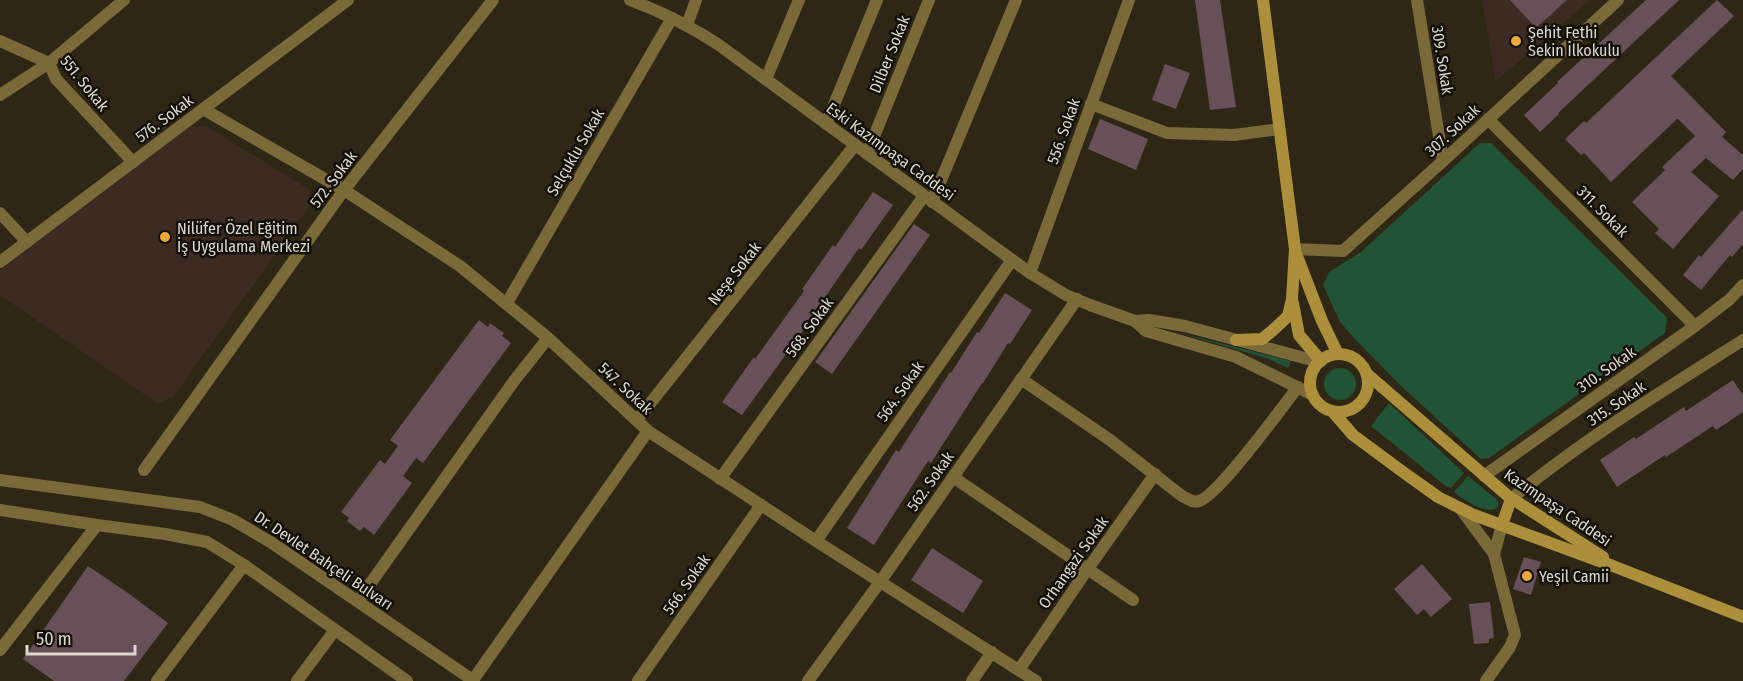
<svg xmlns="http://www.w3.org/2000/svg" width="1743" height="681" font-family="'Fira Sans Condensed',sans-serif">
<rect width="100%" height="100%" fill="#2f2716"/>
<g fill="#3c2b23">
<polygon points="1482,0 1590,0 1496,81"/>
<polygon points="206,126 310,190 311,204 173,397 157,403 0,295 0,270 190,127"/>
</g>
<g fill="#215336">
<polygon points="1480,143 1491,143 1667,318 1665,333 1496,453 1489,458 1481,459 1399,384 1353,337 1340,322 1323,285 1329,272 1361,252"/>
<polygon points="1172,331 1291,361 1288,368 1269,359"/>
<circle cx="1340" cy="384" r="16"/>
<polygon points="1389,403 1464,473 1451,488 1447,487 1371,426"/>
<path d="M1468 476 1496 499 1499 504 1497 508C1484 515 1465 500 1454 492Z"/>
</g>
<g fill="#675158">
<polygon points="1195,0 1220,0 1236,107 1210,110"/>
<polygon points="1510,0 1567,0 1536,28"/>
<polygon points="1646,0 1679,0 1558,113 1559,114 1540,132 1524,115 1558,83 1557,82"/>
<polygon points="1717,0 1734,16 1671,76 1726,132 1722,137 1743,155 1743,169 1733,180 1706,158 1691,172 1719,196 1673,249 1655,233 1659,229 1632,202 1665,170 1662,167 1695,136 1678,119 1677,119 1611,182 1584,153 1581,155 1565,139 1584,121 1586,123"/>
<polygon points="1165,64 1190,73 1176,109 1152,100"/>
<polygon points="1100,119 1148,139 1136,170 1088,149"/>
<polygon points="873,192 893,205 861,250 859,248 812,316 813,317 742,415 722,402 754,357 755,359 804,291 802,289 833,245 835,247"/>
<polygon points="1743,209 1743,244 1732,257 1730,255 1701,290 1683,275 1699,255 1701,257"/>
<polygon points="914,224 930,235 832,374 815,362"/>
<polygon points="1005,293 1032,310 1010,344 1008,343 983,383 982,383 931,463 928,461 874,545 847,528 896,450 899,452 950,372 951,373 977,332 979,333"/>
<polygon points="479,320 488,327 490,323 504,333 502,336 511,343 423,463 416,458 403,476 412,483 374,535 364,527 360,531 347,521 349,518 341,512 380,460 385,464 398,446 390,440"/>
<polygon points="1733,380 1743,395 1743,412 1716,430 1713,426 1666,457 1665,455 1617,487 1600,460 1634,437 1636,439 1684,407 1686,411"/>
<polygon points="932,548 983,581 963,613 911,580"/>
<polygon points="1524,557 1541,562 1531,595 1513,589"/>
<polygon points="1422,564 1452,599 1431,617 1424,609 1417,615 1394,589"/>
<polygon points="88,566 128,593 168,623 124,681 54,681 23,659"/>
<polygon points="1490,602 1494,638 1489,639 1489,643 1474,644 1469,604"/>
</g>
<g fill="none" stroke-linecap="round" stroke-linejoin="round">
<g stroke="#7b6a39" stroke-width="12">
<polyline points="1417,0 1443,161"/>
<polyline points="687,25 696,0"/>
<polyline points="0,41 49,63 56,79 133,162"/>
<polyline points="766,79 799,0"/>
<polyline points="0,95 49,63 124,0"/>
<polyline points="1091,104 1167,133 1234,135 1279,129"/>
<polyline points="203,109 344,190 460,266 548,338 648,431 816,541 1036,681"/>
<polyline points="1488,119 1695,326"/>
<polyline points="826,124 877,0"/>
<polyline points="867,154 929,0"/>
<polyline points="932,202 1016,0"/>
<polyline points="0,213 27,242"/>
<polyline points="1295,249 1343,251 1443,161 1618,0"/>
<polyline points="0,262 348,0"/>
<polyline points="1030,273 1129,0"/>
<polyline points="507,303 672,18"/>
<path d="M1021 379 1110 440 1182 496C1188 499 1193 503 1199 501 1219 495 1282 407 1298 387"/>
<polyline points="637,420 855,145"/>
<polyline points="144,470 344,190 493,0"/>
<polyline points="1484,476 1695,326 1729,300 1743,285"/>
<polyline points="953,477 1133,600"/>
<polyline points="720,479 924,196"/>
<path d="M1511 499C1584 439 1664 390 1743 340"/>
<polyline points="1460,508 1494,554 1502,525"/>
<polyline points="816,541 1012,260"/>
<polyline points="358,601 514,381 548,338"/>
<polyline points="0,650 97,525"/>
<polyline points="1019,670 1087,570 1155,474"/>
<polyline points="473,680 648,431"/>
<polyline points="157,681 244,565"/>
<polyline points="297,681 335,630"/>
<polyline points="638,681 761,505"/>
<polyline points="808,681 880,582 1077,299"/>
<polyline points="972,681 992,652"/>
<polyline points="1486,681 1510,647 1515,635 1494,554"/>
</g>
<g stroke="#7b6a39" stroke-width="12">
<path d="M630 0C662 12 690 26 719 45L1000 251 1030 273 1066 295 1090 305 1135 321 1149 320 1185 326 1319 362"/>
<polyline points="1135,321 1146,331 1236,357 1313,395"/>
<polyline points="0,480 200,507 233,520 272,543 474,681"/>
<polyline points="0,510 97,525 165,534 207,542 244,565 407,681"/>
</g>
<g stroke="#ab8f3a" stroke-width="12">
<polyline points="1297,256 1322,321 1338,354"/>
<polyline points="1293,303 1299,335 1321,361"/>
<polyline points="1236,340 1262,339 1272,331 1288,316 1292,299 1295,249 1263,0"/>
<circle cx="1339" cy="383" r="29"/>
<polyline points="1367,374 1508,496 1603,557"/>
<polyline points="1333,412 1353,435 1403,472 1438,497 1474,515 1613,566 1743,617"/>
<polyline points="1502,525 1511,499"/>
</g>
</g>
<g fill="#eda83c" stroke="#141009" stroke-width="2">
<circle cx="1516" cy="41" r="6"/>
<circle cx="165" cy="237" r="6"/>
<circle cx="1527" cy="576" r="6"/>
</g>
<g text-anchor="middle" stroke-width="5" stroke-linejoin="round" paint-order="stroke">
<g font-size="16" fill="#ddd8cd" stroke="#141009" text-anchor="start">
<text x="1528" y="38">Şehit Fethi<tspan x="1528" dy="18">Sekin İlkokulu</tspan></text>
<text x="177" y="234">Nilüfer Özel Eğitim<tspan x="177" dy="18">İş Uygulama Merkezi</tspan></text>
<text x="1539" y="582">Yeşil Camii</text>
</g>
<g font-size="16" fill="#ddd8cd" stroke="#141009">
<text transform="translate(889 54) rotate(-68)" y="6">Dilber Sokak</text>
<text transform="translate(1443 60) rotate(81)" y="6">309. Sokak</text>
<text transform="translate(85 83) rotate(51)" y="6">551. Sokak</text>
<text transform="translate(164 118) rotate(-37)" y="6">576. Sokak</text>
<text transform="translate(1452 130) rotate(-43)" y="6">307. Sokak</text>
<text transform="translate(1063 131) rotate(-70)" y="6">556. Sokak</text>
<text transform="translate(891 151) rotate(36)" y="6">Eski Kazımpaşa Caddesi</text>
<text transform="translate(575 152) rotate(-60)" y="6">Selçuklu Sokak</text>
<text transform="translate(333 179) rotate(-53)" y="6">572. Sokak</text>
<text transform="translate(1603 211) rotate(45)" y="6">311. Sokak</text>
<text transform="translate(734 273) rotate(-52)" y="6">Neşe Sokak</text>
<text transform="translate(809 327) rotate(-54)" y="6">568. Sokak</text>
<text transform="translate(1606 369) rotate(-35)" y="6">310. Sokak</text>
<text transform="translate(626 388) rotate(43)" y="6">547. Sokak</text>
<text transform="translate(900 391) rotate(-55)" y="6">564. Sokak</text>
<text transform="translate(1616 403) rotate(-34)" y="6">315. Sokak</text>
<text transform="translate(930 481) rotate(-55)" y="6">562. Sokak</text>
<text transform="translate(1558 507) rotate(34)" y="6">Kazımpaşa Caddesi</text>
<text transform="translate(324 560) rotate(34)" y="6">Dr. Devlet Bahçeli Bulvarı</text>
<text transform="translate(1073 562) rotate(-55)" y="6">Orhangazi Sokak</text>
<text transform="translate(686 584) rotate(-55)" y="6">566. Sokak</text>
</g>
</g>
<path d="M27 645v9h108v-9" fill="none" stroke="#ddd8cd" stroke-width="3"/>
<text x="36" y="645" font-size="18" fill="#ddd8cd" stroke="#141009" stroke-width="4.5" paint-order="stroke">50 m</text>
</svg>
